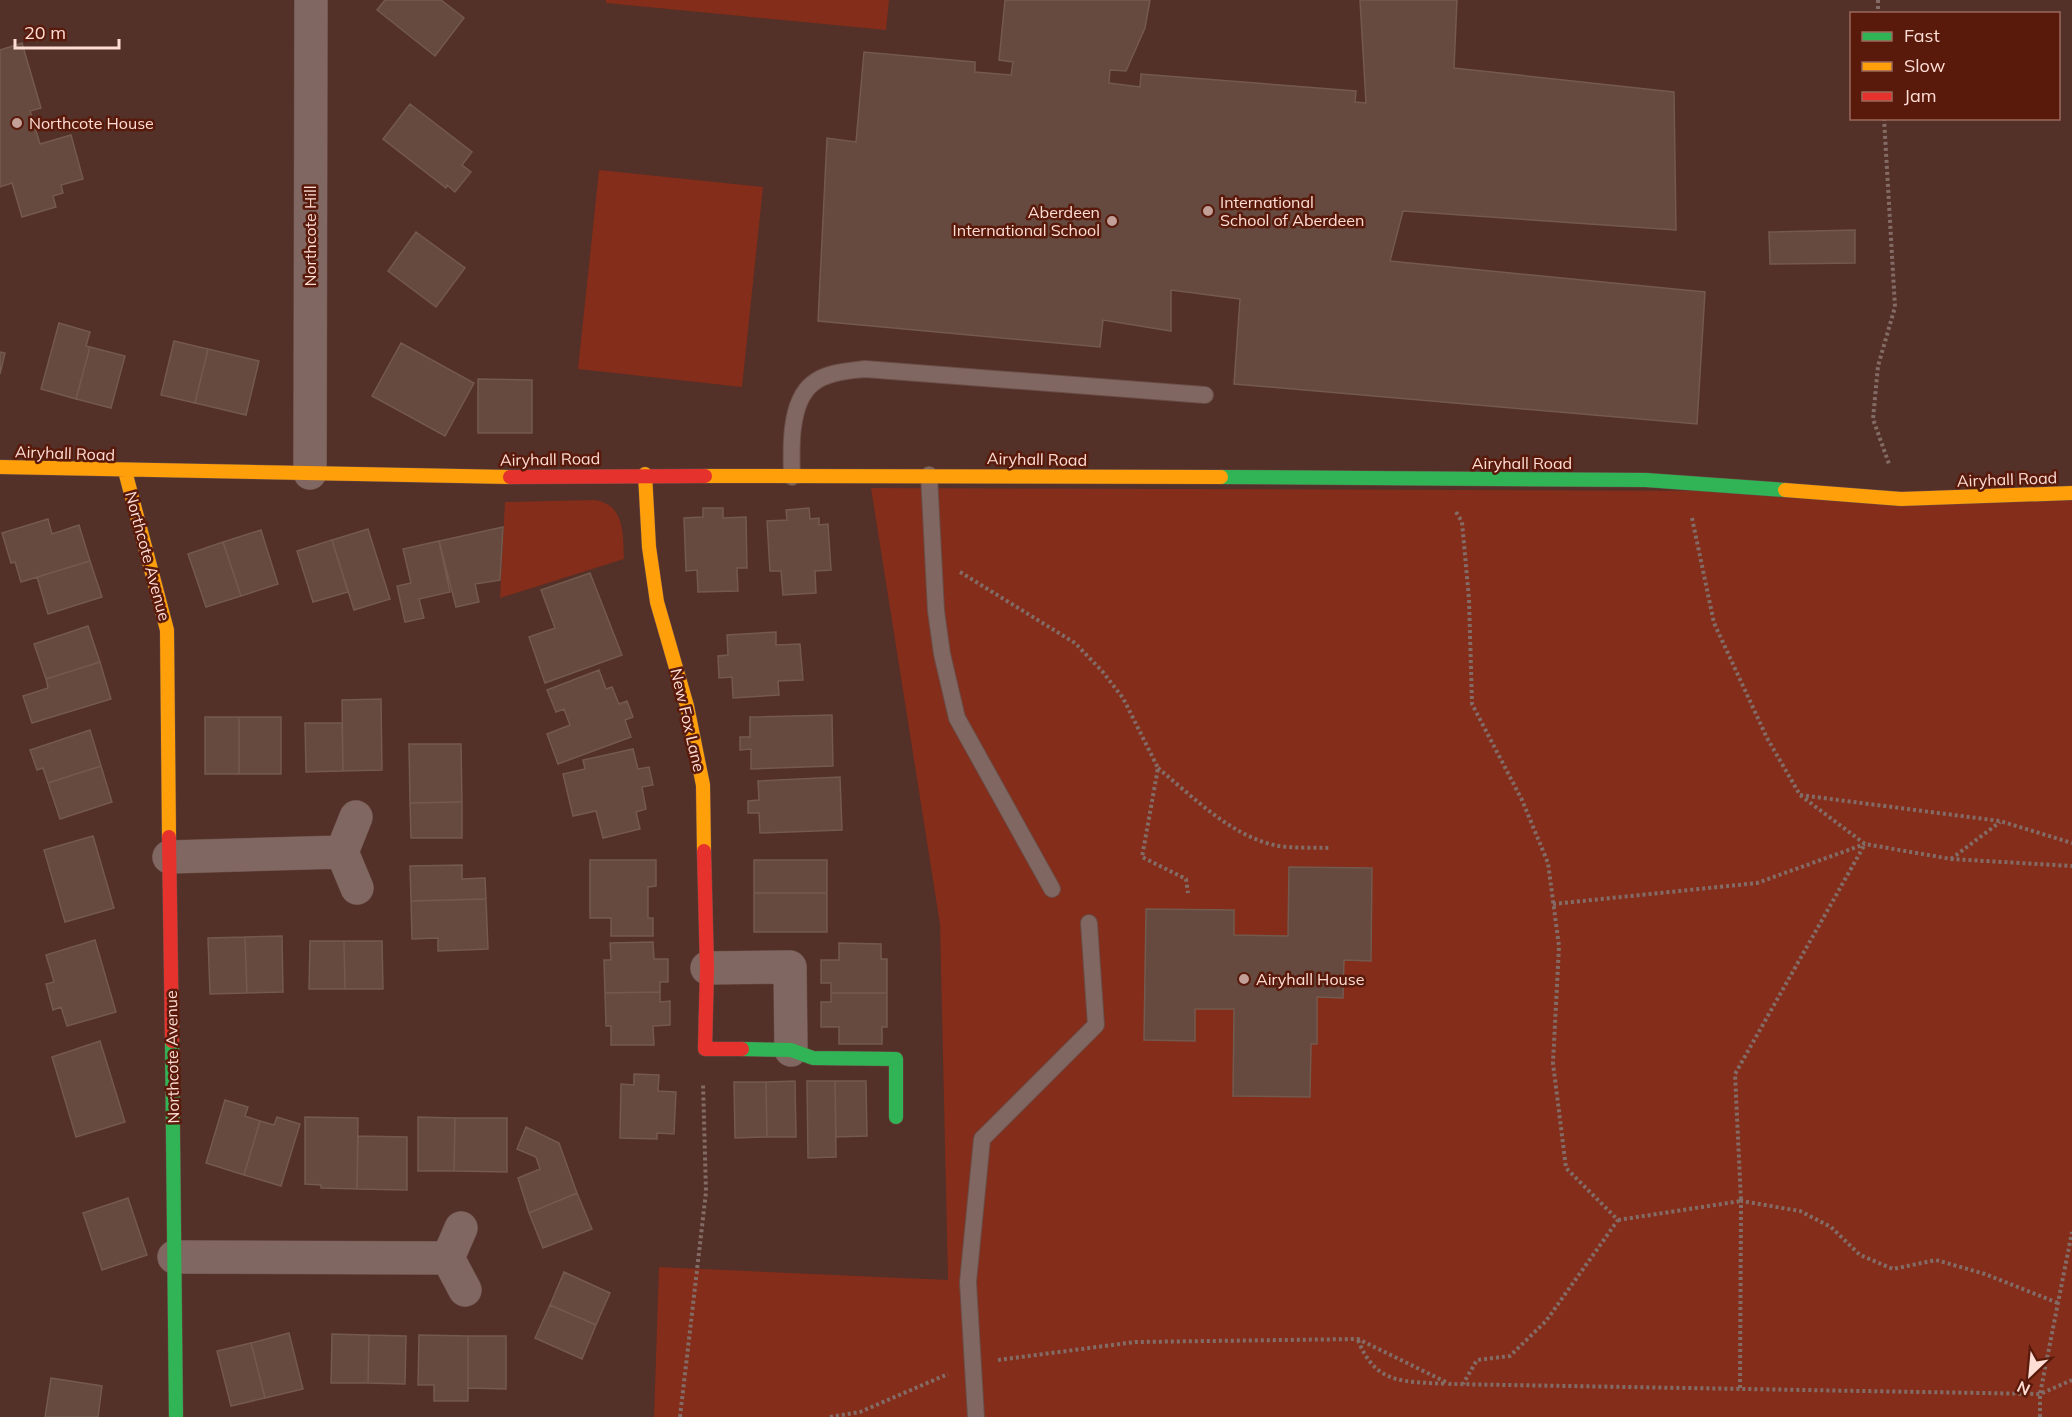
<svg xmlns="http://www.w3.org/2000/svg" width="2072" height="1417" font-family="Mulish,sans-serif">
<rect width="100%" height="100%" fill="#533028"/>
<path fill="#832d1a" d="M 606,0 L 889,0 L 886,30 L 606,3 Z
M 599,170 L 763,187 L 742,387 L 578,369 Z
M 871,488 L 2072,492 L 2072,1417 L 654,1417 L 659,1267 L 948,1280 L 940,924 Z
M 595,500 C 625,505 623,534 624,559 L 500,598 L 505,502 Z"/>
<path fill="#664a3f" stroke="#74594d" stroke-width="1.5" d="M 385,0 L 441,0 L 464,18 L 435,56 L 377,10 Z
M 1005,0 L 1150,0 L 1145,28 L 1126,71 L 1110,70 L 1109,83 L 1140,87 L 1141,74 L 1356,91 L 1355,102 L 1366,103 L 1360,0 L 1457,0 L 1454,68 L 1674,92 L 1676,230 L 1403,211 L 1390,261 L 1705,292 L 1697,424 L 1234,384 L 1240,299 L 1171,290 L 1171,331 L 1103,320 L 1100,347 L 818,321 L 827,138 L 856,142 L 864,52 L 975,62 L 975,72 L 1011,75 L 1013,62 L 999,60 Z
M 22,43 L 41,108 L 30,111 L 40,144 L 71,135 L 83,179 L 61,185 L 63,193 L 53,196 L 56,207 L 22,217 L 12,183 L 0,187 L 0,50 Z
M 410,104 L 472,152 L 462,165 L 471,172 L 455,192 L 447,185 L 446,188 L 383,139 Z
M 1855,230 L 1855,263 L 1770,264 L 1769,232 Z
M 416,232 L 465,268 L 436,307 L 388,271 Z
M 59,323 L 90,332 L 86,346 L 90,347 L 76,399 L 41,389 Z
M 174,341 L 208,349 L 195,403 L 161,395 Z
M 401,343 L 474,383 L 445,436 L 372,396 Z
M 90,347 L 125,356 L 111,408 L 76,399 Z
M 208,349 L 259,361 L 246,415 L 195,403 Z
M 0,352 L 5,353 L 0,374 Z
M 478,379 L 532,380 L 532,433 L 478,433 Z
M 703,508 L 723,508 L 723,518 L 746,517 L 747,568 L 737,568 L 738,591 L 698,592 L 697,570 L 686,571 L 684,518 L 703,517 Z
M 809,508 L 810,519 L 819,518 L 819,525 L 828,524 L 831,570 L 815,571 L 816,593 L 783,595 L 781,571 L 770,571 L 767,521 L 787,520 L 786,510 Z
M 48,519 L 52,534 L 79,525 L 90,561 L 21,582 L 15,562 L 11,563 L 2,533 Z
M 503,527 L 500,580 L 475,584 L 479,602 L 456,607 L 439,541 Z
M 368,529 L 390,599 L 354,610 L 332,540 Z
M 261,530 L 278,584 L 241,596 L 223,542 Z
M 332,540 L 348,592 L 313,602 L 297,551 Z
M 439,541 L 450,592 L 419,599 L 424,618 L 405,622 L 397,586 L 411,583 L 403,549 Z
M 223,542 L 241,596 L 206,607 L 188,554 Z
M 90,561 L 102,597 L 48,614 L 37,577 Z
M 590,573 L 622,655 L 545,683 L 529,637 L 555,628 L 541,590 Z
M 88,626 L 100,662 L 46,679 L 34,644 Z
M 776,632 L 776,645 L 800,644 L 803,680 L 778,681 L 779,695 L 733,698 L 732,677 L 719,678 L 718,656 L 728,655 L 727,635 Z
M 100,662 L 111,699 L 32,723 L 23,696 L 48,688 L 46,679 Z
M 599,670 L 606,689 L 612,687 L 619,704 L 627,701 L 633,717 L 625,720 L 631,737 L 558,764 L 547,734 L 570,725 L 564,709 L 556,712 L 547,690 Z
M 381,699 L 382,770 L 343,771 L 342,700 Z
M 832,715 L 833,766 L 751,769 L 751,749 L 740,750 L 740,737 L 750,737 L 750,717 Z
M 205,717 L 239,717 L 239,774 L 205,774 Z
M 239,717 L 281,717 L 281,774 L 239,774 Z
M 305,723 L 342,723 L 343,771 L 306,772 Z
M 90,730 L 101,766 L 48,783 L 43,768 L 37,770 L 30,750 Z
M 409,744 L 461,744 L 462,802 L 410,803 Z
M 633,749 L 638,769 L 649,767 L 653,785 L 642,787 L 646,809 L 636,812 L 640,829 L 603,838 L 596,811 L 573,816 L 563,774 L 585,769 L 583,760 Z
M 101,766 L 112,802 L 60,819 L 48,783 Z
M 840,777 L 842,830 L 760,833 L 759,813 L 748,813 L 748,801 L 759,800 L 758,781 Z
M 462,802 L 462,838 L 411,838 L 410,803 Z
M 93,836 L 114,908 L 65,922 L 44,850 Z
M 590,860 L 656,860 L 656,886 L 648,887 L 648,918 L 653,918 L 653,936 L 611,936 L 611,918 L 590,918 Z
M 754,860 L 827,860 L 827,893 L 754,893 Z
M 462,865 L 462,879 L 485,878 L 486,899 L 411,901 L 410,866 Z
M 1289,867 L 1372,868 L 1371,961 L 1344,960 L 1343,998 L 1317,997 L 1317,1044 L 1311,1044 L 1310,1097 L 1233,1096 L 1234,1009 L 1195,1009 L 1195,1041 L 1144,1040 L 1146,909 L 1234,910 L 1234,935 L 1288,936 Z
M 754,893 L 827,893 L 827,932 L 754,932 Z
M 486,899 L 488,949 L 438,951 L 438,938 L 412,939 L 411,901 Z
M 282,936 L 283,992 L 247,993 L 245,937 Z
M 245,937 L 247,993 L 210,994 L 208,938 Z
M 95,940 L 116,1012 L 67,1026 L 61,1007 L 53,1010 L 46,984 L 54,982 L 46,955 Z
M 310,941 L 344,941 L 345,989 L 309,989 Z
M 344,941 L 382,941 L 383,989 L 345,989 Z
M 653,942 L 654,959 L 668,959 L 668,982 L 660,982 L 660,992 L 605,993 L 604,960 L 611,960 L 610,943 Z
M 839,943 L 881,944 L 881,959 L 887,959 L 887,993 L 831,993 L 831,983 L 821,983 L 821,960 L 839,960 Z
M 660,992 L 660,1002 L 670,1001 L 670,1025 L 653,1026 L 654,1045 L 611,1045 L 611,1026 L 606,1026 L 605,993 Z
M 831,993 L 887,993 L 887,1027 L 882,1027 L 882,1044 L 839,1044 L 839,1027 L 821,1027 L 821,1002 L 831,1002 Z
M 100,1041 L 125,1122 L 76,1137 L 52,1057 Z
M 634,1074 L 659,1075 L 658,1091 L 676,1092 L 674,1134 L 657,1133 L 657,1139 L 620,1138 L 621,1084 L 634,1085 Z
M 795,1081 L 796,1137 L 767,1137 L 766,1082 Z
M 807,1081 L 835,1081 L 836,1157 L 808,1158 Z
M 835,1081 L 866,1081 L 867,1136 L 836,1137 Z
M 734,1082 L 766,1082 L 767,1137 L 735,1138 Z
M 225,1100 L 248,1107 L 245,1116 L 260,1121 L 244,1175 L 206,1163 Z
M 277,1117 L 300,1124 L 281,1186 L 244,1175 L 260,1121 L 274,1125 Z
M 305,1117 L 358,1118 L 357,1189 L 321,1188 L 321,1185 L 305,1184 Z
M 418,1117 L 455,1118 L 454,1171 L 418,1171 Z
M 455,1118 L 507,1118 L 507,1172 L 454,1171 Z
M 526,1127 L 559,1143 L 577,1193 L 529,1213 L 518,1178 L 540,1169 L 536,1157 L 517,1149 Z
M 358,1136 L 407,1137 L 407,1190 L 357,1189 Z
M 577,1193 L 592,1229 L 543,1248 L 529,1213 Z
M 128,1198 L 147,1255 L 102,1270 L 83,1213 Z
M 564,1272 L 610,1293 L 596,1325 L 550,1305 Z
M 550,1305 L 596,1325 L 582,1359 L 535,1338 Z
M 289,1333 L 303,1389 L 265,1398 L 251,1343 Z
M 332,1334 L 369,1335 L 368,1383 L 331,1383 Z
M 369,1335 L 406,1336 L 405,1384 L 368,1383 Z
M 419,1335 L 468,1336 L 468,1401 L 434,1401 L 434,1385 L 418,1385 Z
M 468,1336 L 506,1336 L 506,1389 L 468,1388 Z
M 251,1343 L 265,1398 L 231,1406 L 217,1351 Z
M 51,1378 L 102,1386 L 98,1417 L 45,1417 Z"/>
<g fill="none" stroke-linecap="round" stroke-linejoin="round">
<defs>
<path id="lane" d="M 929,475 L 936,611 L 942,654 L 957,718 L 1052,889
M 792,477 C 791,450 789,403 812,384 C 826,372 848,371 865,369 L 1205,395
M 976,1417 L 968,1282 L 982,1139 L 1096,1025 L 1089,923"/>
<path id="street" d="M 310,473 L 311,0
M 342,852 L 357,888
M 169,857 L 342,852 L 356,817
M 707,968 L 790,967 L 791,1050
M 174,1257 L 448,1258 L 465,1290
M 448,1258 L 461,1228"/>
<path id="fast" d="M 1221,477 L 1646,480 L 1785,490
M 172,1041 L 176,1417
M 742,1049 L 791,1050 L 813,1058 L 896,1059 L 896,1117"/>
<path id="slow" d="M 0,467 L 510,477
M 125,471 L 167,630 L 169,837
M 645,474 L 649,547 L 657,602 L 687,706 L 703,785 L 704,851
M 705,476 L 1221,477
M 1785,490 L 1901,499 L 2072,493"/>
<path id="jam" d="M 510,477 L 705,476
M 169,837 L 172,1041
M 704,851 L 707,968 L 705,1049 L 742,1049"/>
</defs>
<use href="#lane" stroke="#6a4d47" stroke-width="18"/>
<use href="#street" stroke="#6a4d47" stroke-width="34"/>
<use href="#fast" stroke="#6a4d47" stroke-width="15"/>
<use href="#slow" stroke="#6a4d47" stroke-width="15"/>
<use href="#jam" stroke="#6a4d47" stroke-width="15"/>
<path stroke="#846c66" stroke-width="4" stroke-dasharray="3 3" stroke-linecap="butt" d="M 1878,0 L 1878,14
M 1884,118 L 1895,307 L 1878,366 L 1873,419 L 1889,464
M 1456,512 L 1462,522 L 1469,599 L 1472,704 L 1522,800 L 1548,863 L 1559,946 L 1553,1063 L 1566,1168 L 1618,1220 L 1546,1321 L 1510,1356 L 1477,1360 L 1463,1384
M 1692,518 L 1714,623 L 1767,738 L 1800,795 L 1865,844 L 1951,859 L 2072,866
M 960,572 L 1075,643 L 1102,671 L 1123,698 L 1158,768 L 1142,857 L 1186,879 L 1188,893
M 1158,768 C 1192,796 1230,835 1274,845 C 1292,849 1312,847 1330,848
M 1800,795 L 2000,821 L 2072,843
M 1951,859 L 2000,822
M 1553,904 L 1757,883 L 1865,844
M 1618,1220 L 1741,1201 L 1735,1074 L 1865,844
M 1358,1340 C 1376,1386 1405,1381 1447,1384
M 998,1360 L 1135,1342 L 1358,1339 L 1450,1384 L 2040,1394 L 2072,1380
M 1740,1388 L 1741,1201 L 1800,1211 L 1831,1227 L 1860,1255 L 1893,1269 L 1936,1260 L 1985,1274 L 2058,1303
M 680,1417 L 706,1192 L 703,1083
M 830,1417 L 860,1412 L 948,1374
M 2040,1417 L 2040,1394 L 2072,1232"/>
<use href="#lane" stroke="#816761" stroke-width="16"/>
<use href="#street" stroke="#816761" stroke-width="33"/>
<use href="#fast" stroke="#30b455" stroke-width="14"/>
<use href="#slow" stroke="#ff9f0a" stroke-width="14"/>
<use href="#jam" stroke="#e5322d" stroke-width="14"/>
</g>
<g fill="#c2a098" stroke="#591a0b" stroke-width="2">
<circle cx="17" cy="123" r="6"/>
<circle cx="1208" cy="211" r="6"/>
<circle cx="1112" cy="221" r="6"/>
<circle cx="1244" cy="979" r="6"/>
</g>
<g text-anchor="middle" stroke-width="5" stroke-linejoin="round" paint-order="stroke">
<g font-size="16" fill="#feddd5" stroke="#591a0b" text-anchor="start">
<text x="29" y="129">Northcote House</text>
<text x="1220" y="208">International<tspan x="1220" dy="18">School of Aberdeen</tspan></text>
<text x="1100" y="218" text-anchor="end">Aberdeen<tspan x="1100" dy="18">International School</tspan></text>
<text x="1256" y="985">Airyhall House</text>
</g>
<g font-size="16" fill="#feddd5" stroke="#591a0b">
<text transform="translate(310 236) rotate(-90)" y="6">Northcote Hill</text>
<text transform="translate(65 453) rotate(2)" y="6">Airyhall Road</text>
<text transform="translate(550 459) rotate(-1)" y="6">Airyhall Road</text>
<text transform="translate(1037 459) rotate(1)" y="6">Airyhall Road</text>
<text x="1522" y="469">Airyhall Road</text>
<text transform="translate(2007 479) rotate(-2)" y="6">Airyhall Road</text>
<text transform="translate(148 556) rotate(75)" y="6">Northcote Avenue</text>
<text transform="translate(688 720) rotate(77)" y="6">New Fox Lane</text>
<text transform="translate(172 1057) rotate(-91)" y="6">Northcote Avenue</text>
</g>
</g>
<rect x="1850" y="12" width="210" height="108" fill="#591a0b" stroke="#9b685c" stroke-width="1.5"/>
<rect x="1862" y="32" width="30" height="9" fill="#30b455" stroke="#9b685c" stroke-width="1.5"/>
<text x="1904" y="42" font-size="18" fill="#feddd5">Fast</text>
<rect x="1862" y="62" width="30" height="9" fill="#ff9f0a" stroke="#9b685c" stroke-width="1.5"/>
<text x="1904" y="72" font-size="18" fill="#feddd5">Slow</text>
<rect x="1862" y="92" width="30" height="9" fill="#e5322d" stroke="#9b685c" stroke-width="1.5"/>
<text x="1904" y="102" font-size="18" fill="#feddd5">Jam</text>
<g transform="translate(2030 1375) rotate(206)" stroke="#591a0b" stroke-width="4.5" paint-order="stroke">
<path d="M0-4.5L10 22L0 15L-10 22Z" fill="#feddd5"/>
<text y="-9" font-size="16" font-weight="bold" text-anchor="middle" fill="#feddd5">N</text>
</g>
<path d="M15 39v9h104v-9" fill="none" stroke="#feddd5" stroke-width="3"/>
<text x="24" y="39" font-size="18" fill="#feddd5" stroke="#591a0b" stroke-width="4.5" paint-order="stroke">20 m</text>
</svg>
